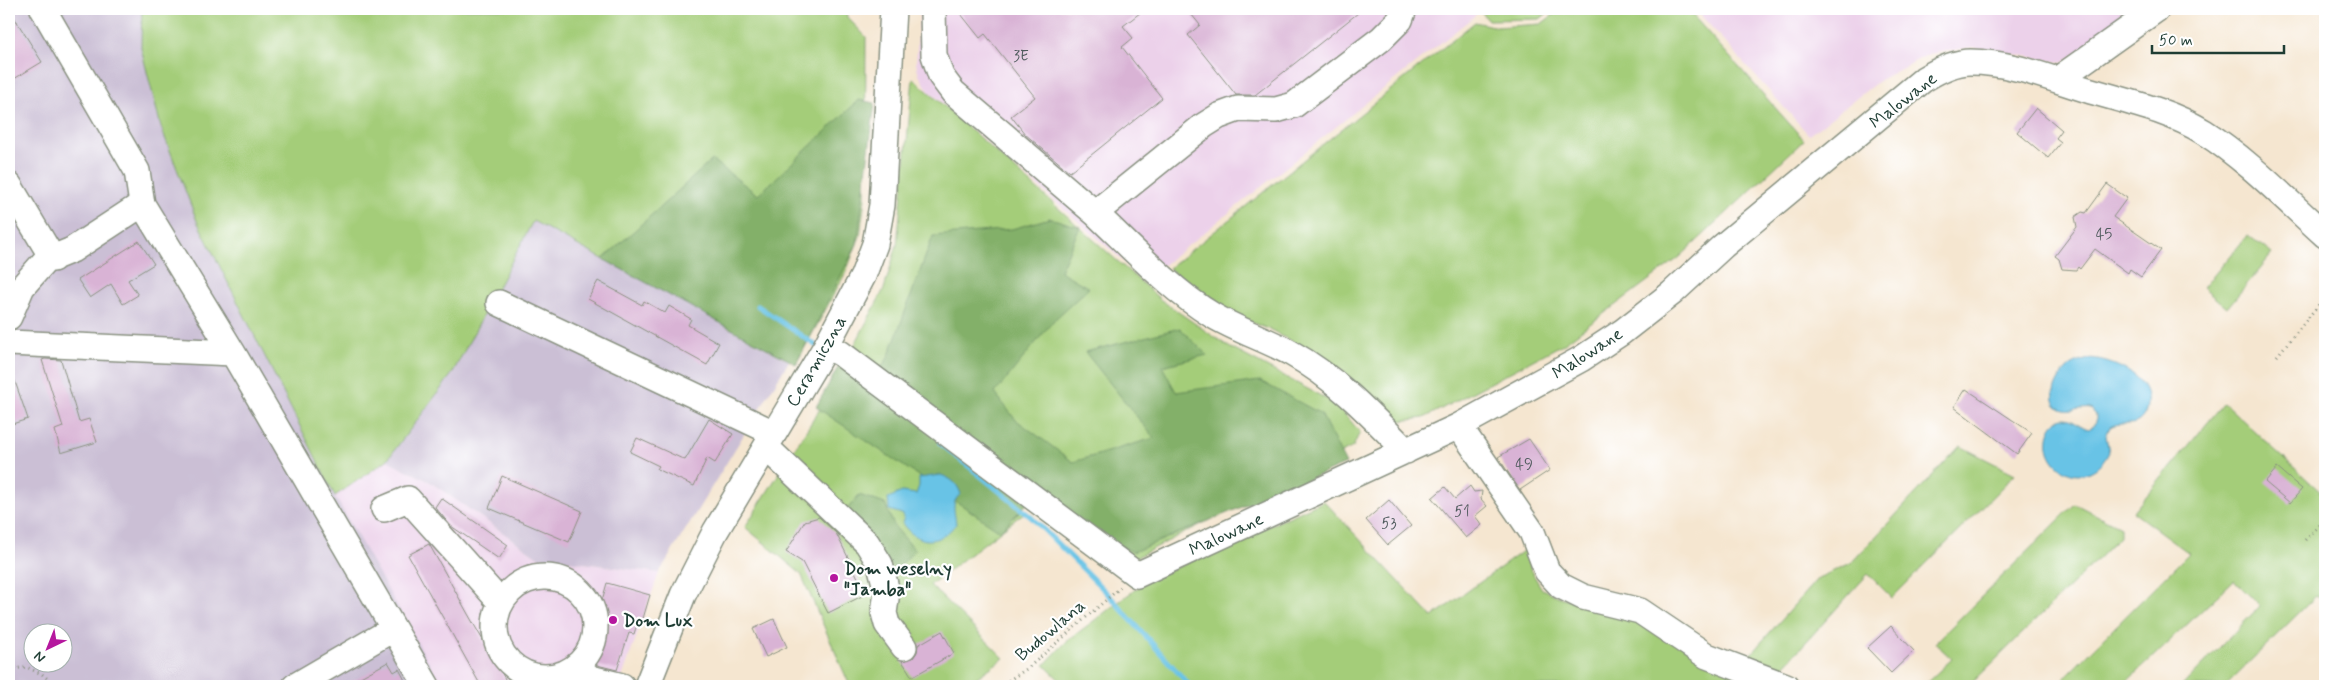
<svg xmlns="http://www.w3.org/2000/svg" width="2334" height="695" font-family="Mynerve,sans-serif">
<rect width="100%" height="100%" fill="#fff"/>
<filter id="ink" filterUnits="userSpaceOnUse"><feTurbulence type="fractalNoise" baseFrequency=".02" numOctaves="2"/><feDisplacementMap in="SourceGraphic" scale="10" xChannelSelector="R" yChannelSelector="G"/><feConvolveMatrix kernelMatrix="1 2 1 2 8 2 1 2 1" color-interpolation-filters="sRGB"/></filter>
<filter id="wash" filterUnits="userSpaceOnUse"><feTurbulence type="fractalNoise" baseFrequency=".0096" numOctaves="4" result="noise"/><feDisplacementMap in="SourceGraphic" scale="20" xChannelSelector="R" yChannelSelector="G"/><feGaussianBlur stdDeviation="1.12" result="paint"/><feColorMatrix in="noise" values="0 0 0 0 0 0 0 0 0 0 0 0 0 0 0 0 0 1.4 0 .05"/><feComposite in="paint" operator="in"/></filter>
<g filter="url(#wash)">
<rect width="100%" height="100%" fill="#f5e6d0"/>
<path fill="#ecd1ea" d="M 920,9 L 1483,9 L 1145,280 L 929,91 L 919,75 L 916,63 Z
M 1695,9 L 2139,9 L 2063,63 L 1973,47 L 1929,54 L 1880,80 L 1809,135 Z
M 387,460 L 430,482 L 538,557 L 659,573 L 619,686 L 440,686 L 335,496 Z"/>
<path fill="#cbbfd5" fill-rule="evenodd" d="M 9,9 L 142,9 L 141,48 L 161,127 L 197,221 L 335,496 L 442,686 L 9,686 ZM 32,632 L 62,632 L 62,662 L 32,662 Z
M 533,221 L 789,361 L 659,573 L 538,557 L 430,482 L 387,460 L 452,374 Z"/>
<path fill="#a4cd79" stroke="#628556" d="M 142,9 L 846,9 L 847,17 L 866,37 L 865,198 L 860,236 L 846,272 L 796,364 L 533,221 L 452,374 L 387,460 L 335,496 L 197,221 L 161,127 L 141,48 Z
M 1479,9 L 1553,9 L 1540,19 L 1488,20 Z
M 1561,9 L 1687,9 L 1804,140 L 1680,257 L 1563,344 L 1424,418 L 1400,421 L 1340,369 L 1273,331 L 1208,305 L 1169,268 L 1475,22 L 1497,27 L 1541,24 Z
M 913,78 L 1161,300 L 1229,347 L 1336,404 L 1360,432 L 1353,447 L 1135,558 L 853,348 L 884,289 L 897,245 Z
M 2248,235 L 2272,254 L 2227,308 L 2203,288 Z
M 842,374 L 1025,512 L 930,585 L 1004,658 L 965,686 L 850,686 L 801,574 L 745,527 Z
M 2224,403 L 2325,496 L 2325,602 L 2316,596 L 2225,686 L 2182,686 L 2260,606 L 2234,580 L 2122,686 L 2056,686 L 2189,553 L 2133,512 Z
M 1960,446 L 2015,474 L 1892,598 L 1868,574 L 1774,677 L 1742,664 L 1818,578 L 1851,563 Z
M 1324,501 L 1432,617 L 1526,549 L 1531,571 L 1542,589 L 1560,597 L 1634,619 L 1755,686 L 1066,686 L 1044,665 L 1067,641 L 1145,582 Z
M 2075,504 L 2120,527 L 2120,537 L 1969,686 L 1923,686 L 1952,659 L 1935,643 Z"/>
<path fill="#83b069" stroke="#51764e" d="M 859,100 L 875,103 L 857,244 L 796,364 L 603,259 L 712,160 L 758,195 Z
M 1050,218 L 1080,227 L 1060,271 L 1089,288 L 1054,320 L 995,393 L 1015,419 L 1073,462 L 1154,438 L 1085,352 L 1180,328 L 1207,355 L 1162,366 L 1176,392 L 1260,381 L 1321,414 L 1346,464 L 1133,552 L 1087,531 L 877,373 L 888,358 L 933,236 L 1012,229 Z
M 842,360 L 1030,501 L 1000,531 L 816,407 Z
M 859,495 L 885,504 L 894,526 L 915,550 L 896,570 L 844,513 Z"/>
<path fill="#68c3e6" stroke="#44808d" d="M 2089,359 C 2110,360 2151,375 2147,404 C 2147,410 2144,417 2139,421 C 2131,427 2120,421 2110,427 L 2106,436 L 2109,452 C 2089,495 2036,468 2050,430 C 2052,424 2057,419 2064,418 C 2074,418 2080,427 2089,429 L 2096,423 L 2096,415 L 2091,409 C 2081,407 2070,413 2061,409 C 2044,400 2060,373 2070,366 C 2076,362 2082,361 2089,359 Z
M 941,475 C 952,479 957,483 961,494 C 950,502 955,512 956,524 C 939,545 918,546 902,523 L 904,518 L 902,514 L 889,510 L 888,498 L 902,492 L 916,494 L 919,486 L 919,478 Z"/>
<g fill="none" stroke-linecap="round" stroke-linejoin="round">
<path stroke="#68c3e6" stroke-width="5" d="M 758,306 L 818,347
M 940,443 L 1031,517 L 1107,593 L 1190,686"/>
</g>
<g id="blocks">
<path fill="#d9b3d5" d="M 9,9 L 42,62 L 9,82 Z
M 957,9 L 1145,9 L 1123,26 L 1133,38 L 1122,47 L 1162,98 L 1070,172 L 1025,134 L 1011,116 L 1035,97 L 985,34 L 980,38 Z
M 1187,9 L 1363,9 L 1255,95 L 1236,95 L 1188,35 L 1200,25 Z
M 2036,108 L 2062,130 L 2056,138 L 2061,142 L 2048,158 L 2017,132 Z
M 2107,184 L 2127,198 L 2113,217 L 2161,250 L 2141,277 L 2130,269 L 2128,273 L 2095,249 L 2080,269 L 2078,267 L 2076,270 L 2062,269 L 2059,259 L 2055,256 L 2077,227 L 2075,217 L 2082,212 L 2086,213 Z
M 139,241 L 154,264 L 128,280 L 138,295 L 123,304 L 111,284 L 90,298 L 78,280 Z
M 598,281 L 642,305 L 644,301 L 665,313 L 669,306 L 691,319 L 688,325 L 719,343 L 707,365 L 588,299 Z
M 45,359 L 61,360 L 79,422 L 89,419 L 97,442 L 61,453 L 55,430 L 63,427 L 42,360 Z
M 9,370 L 11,370 L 28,419 L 9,425 Z
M 1966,389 L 2032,433 L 2017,454 L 1954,407 Z
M 709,419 L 733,434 L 715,463 L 707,458 L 694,486 L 657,469 L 659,466 L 630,452 L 637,438 L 685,460 Z
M 1529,439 L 1550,470 L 1520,490 L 1498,457 Z
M 2277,468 L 2302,489 L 2290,503 L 2265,482 Z
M 502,476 L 582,511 L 569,542 L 489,508 Z
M 1470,486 L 1474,492 L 1482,491 L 1481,499 L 1487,506 L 1475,516 L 1482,525 L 1466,538 L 1432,498 L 1445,487 L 1455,499 Z
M 441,498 L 508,545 L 499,559 L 451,526 L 435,507 Z
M 1389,500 L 1411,526 L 1388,545 L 1366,520 Z
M 819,517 L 836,533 L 866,594 L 828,613 L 802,562 L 786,552 L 805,521 Z
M 429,544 L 468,614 L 509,686 L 481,686 L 408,555 Z
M 607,583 L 650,595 L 642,622 L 638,621 L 634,634 L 629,633 L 617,670 L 597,665 L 590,659 L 606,606 L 601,604 Z
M 774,619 L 787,647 L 766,657 L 753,629 Z
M 1891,626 L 1914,651 L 1891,673 L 1867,648 Z
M 942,631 L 954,653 L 912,677 L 902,661 L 913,658 L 917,652 L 918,645 Z
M 388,662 L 394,672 L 399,669 L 408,686 L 344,686 Z"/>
</g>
</g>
<g filter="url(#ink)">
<use href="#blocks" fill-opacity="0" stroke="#8a9282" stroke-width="1"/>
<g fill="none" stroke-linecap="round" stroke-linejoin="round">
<defs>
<path id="minor" d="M 933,9 L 934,55 L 941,76 L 953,92 L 1095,213 L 1203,126 L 1219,116 L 1238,109 L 1276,110 L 1294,105 L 1381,39 L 1400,20 L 1404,9
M 2057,80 L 2157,9
M 9,185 L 53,259
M 142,204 L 233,353
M 1095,213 C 1130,246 1171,290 1212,315 C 1237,330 1265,339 1291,353 C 1336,378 1370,414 1406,451
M 499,303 L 774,433
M 9,317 L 22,287 L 45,261 L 72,250 L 142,204 L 137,171 L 43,9
M 9,343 L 233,353 L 427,686
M 826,347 L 840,353 L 1137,575 L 1459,426 L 1581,359 L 1622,332 L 1672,293 L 1723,246 L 1924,79 C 1937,71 1954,62 1970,62 C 2012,62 2051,79 2091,91 C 2129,102 2170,111 2204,132 C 2248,160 2286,200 2325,235
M 1459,426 L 1532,532 L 1547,571 L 1561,586 L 1583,597 L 1640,611 L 1707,656 L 1786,686
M 766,447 L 867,543 L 880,564 L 887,592 L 884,613 L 887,624 L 904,647
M 384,509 L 408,499 L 501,603
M495 627a50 50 0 1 1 100 0a50 50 0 1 1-100 0Z
M 577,666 L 590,678 L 622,686
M 295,686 L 393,629
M 647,686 L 683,595 L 715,532 L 825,348 L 863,276 L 875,244 L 882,205 L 893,9"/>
</defs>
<use href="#minor" stroke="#8a9282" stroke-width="28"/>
<path stroke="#8a9282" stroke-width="3" stroke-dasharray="1 4" stroke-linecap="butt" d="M 2277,356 L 2325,297
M 2305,540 L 2325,520
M 9,670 L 26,667 L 42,674 L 56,686
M 1000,686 L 1028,668 L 1121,587"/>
<use href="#minor" stroke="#fff" stroke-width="25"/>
</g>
</g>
<g fill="#b5179e" stroke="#fff" stroke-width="2">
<circle cx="834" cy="578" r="5"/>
<circle cx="613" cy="620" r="5"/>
</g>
<g text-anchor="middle" stroke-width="4.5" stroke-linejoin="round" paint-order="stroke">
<g font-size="15" fill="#4e5a5c">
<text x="1021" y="61">3E</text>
<text x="2104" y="239">45</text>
<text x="1524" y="469">49</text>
<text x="1462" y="516">51</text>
<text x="1389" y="528">53</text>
</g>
<g font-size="18" fill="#1f3d34" stroke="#fff">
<text transform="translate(1903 100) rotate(-38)" y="6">Malowane</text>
<text transform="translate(1587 353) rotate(-33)" y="6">Malowane</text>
<text transform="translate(816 361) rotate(-60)" y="6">Ceramiczna</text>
<text transform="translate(1226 534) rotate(-25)" y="6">Malowane</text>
<text transform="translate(1050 630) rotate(-40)" y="6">Budowlana</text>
</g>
<g font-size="18" font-weight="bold" fill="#1f3d34" stroke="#fff" text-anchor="start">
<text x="844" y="574">Dom weselny<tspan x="844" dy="21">"Jamba"</tspan></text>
<text x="623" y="626">Dom Lux</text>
</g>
</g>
<rect width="2334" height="695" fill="none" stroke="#fff" stroke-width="30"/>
<g transform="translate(48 648) rotate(223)"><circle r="24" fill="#ffffff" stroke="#a5b1ae"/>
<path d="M0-4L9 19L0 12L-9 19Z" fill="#b5179e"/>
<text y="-8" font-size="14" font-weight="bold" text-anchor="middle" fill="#1f3d34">N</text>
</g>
<path d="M2152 45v8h132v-8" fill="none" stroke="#1f3d34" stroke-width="2.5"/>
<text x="2159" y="45" font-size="15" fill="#1f3d34" stroke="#ffffff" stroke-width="4" paint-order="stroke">50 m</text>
</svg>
